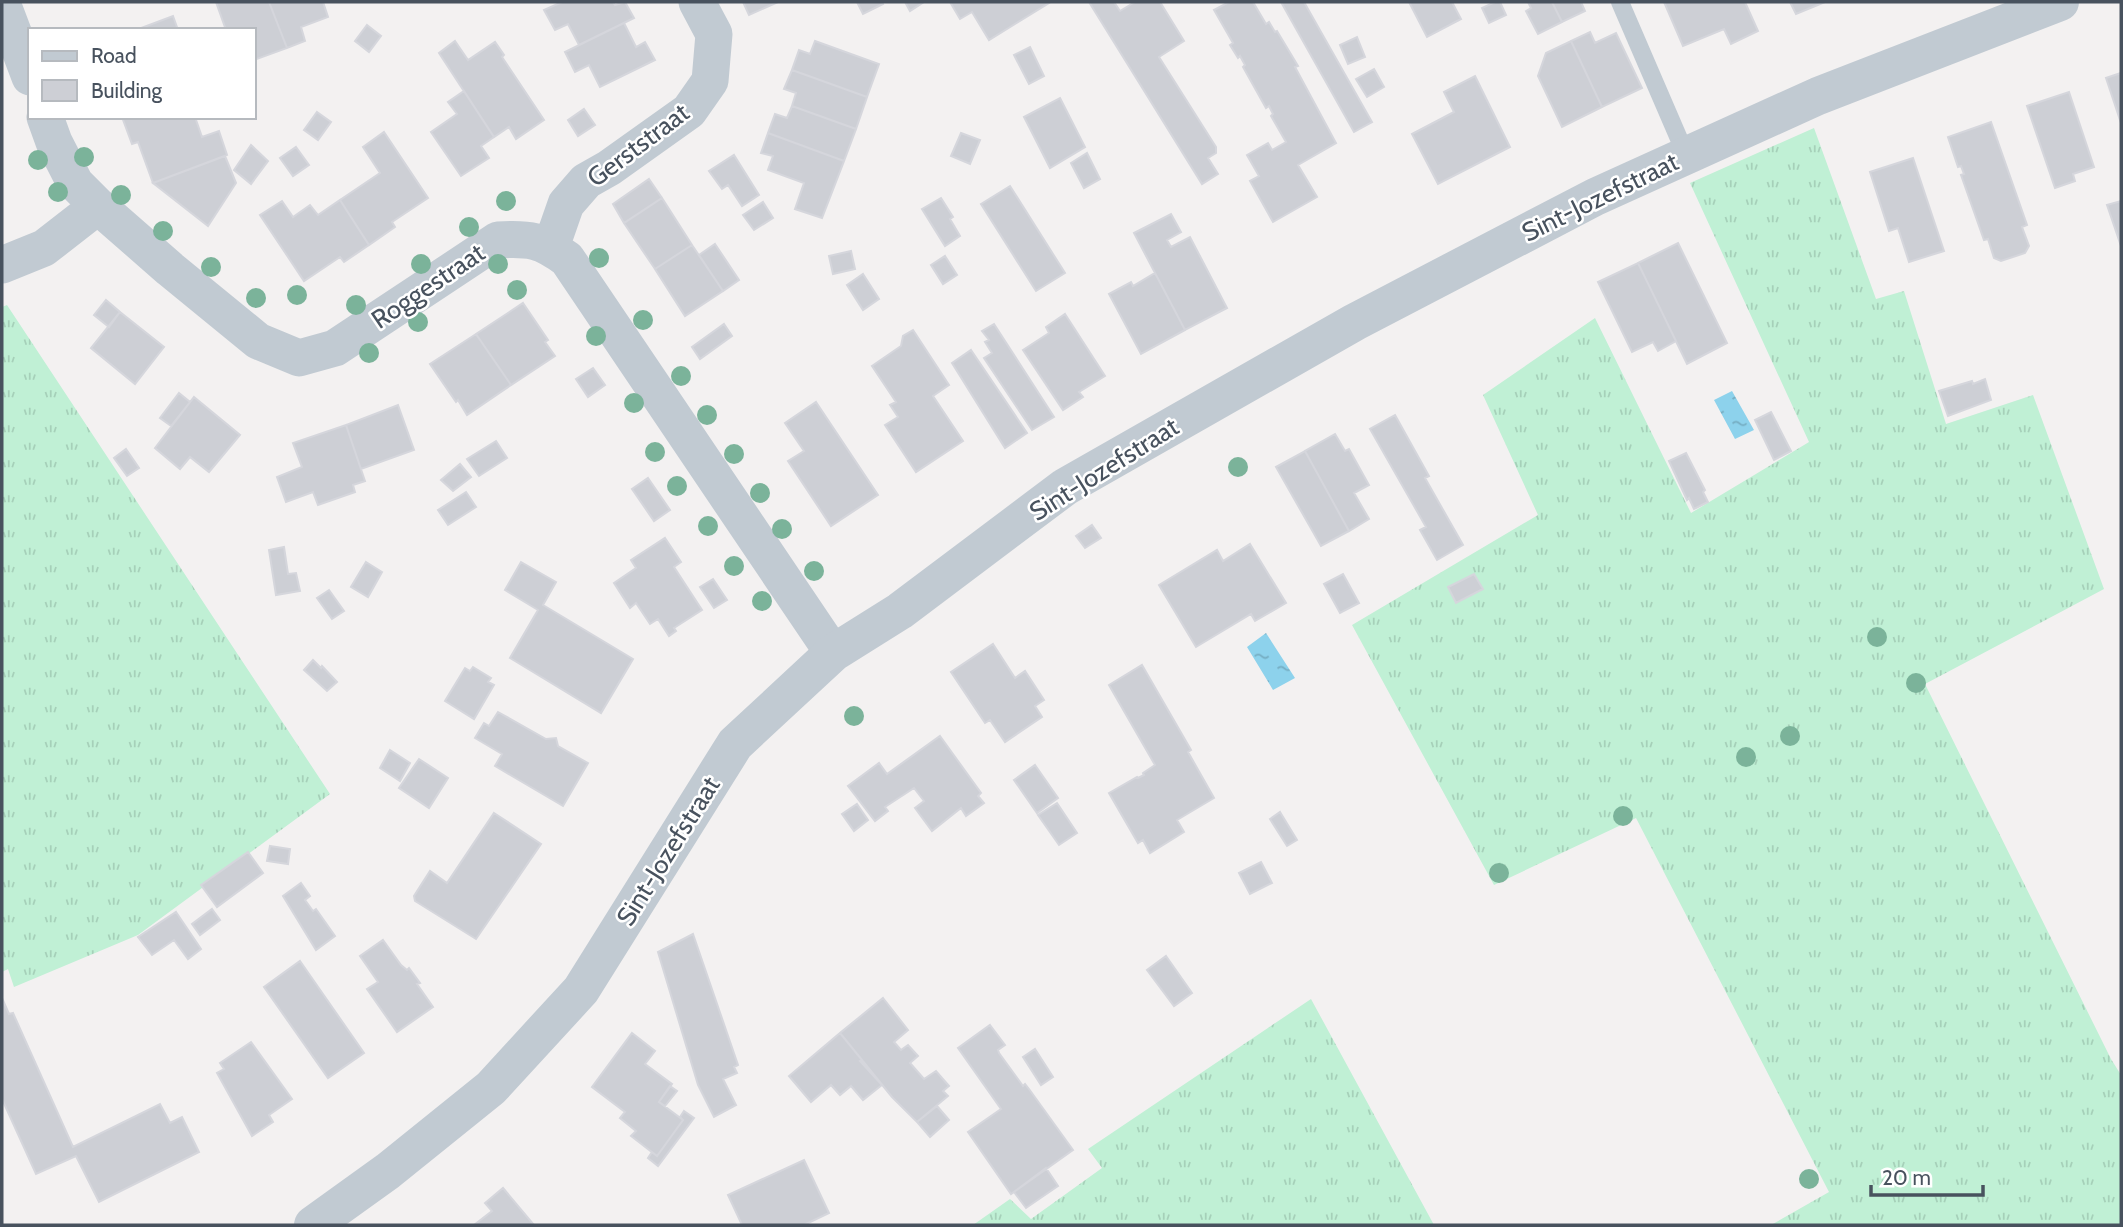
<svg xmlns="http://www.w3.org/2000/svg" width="2123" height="1227" font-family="Cabin,sans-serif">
<defs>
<pattern id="grass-tufts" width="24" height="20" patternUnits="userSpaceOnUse" patternTransform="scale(1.75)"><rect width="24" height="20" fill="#c0f0d5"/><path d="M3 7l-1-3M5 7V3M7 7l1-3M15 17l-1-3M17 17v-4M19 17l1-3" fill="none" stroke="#a6d0b9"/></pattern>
<pattern id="water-ripples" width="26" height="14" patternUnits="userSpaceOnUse" patternTransform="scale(1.75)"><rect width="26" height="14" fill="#8dd2ec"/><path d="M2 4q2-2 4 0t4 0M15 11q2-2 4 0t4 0" fill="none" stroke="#75adc2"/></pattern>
</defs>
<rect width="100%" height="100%" fill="#f3f1f1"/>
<path fill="url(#grass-tufts)" d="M 1814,128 L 1876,299 L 1904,291 L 1946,424 L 2033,395 L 2104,589 L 1925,684 L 2111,1059 L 2121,1075 L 2121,1225 L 1771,1225 L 1829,1192 L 1636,818 L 1494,885 L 1352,625 L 1538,515 L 1483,395 L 1595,318 L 1691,513 L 1809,442 L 1690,183 Z
M 7,305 L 330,794 L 138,935 L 14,987 L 8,969 L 2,972 L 2,307 Z
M 1311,999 L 1434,1225 L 973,1225 L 1010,1199 L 1031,1219 L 1102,1168 L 1088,1149 Z"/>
<path fill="url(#water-ripples)" d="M 1732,391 L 1754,430 L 1735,439 L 1714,400 Z
M 1266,633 L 1295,678 L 1273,690 L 1247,647 Z"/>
<path fill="#cdcfd5" stroke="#d5d6dc" stroke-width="2" d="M 216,2 L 269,2 L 287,48 L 254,60 L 254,30 L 226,30 Z
M 269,2 L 323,2 L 328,17 L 301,27 L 305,41 L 287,48 Z
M 562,2 L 613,2 L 615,5 L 625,2 L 634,18 L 579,45 L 568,24 L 555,30 L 544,10 Z
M 743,2 L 778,2 L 749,15 Z
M 857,2 L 882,2 L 883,4 L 863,14 Z
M 905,2 L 924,2 L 910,11 Z
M 950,2 L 1048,2 L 1049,3 L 989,40 L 972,12 L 960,19 Z
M 1089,2 L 1114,2 L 1120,11 L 1135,2 L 1160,2 L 1184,41 L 1159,57 L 1216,147 L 1216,153 L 1208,158 L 1218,174 L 1202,184 Z
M 1229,2 L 1253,2 L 1266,24 L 1269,22 L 1275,32 L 1277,31 L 1298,66 L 1295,67 L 1336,143 L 1298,165 L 1317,197 L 1273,222 L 1250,181 L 1259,176 L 1247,155 L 1268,143 L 1272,150 L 1286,142 L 1271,116 L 1273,114 L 1269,106 L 1266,108 L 1243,67 L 1245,65 L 1240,56 L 1238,58 L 1230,45 L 1233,43 L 1214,10 Z
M 1281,2 L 1304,2 L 1372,122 L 1354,132 Z
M 1409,2 L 1452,2 L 1461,19 L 1427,37 Z
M 1495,2 L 1500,2 L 1506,15 L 1489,23 L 1482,8 Z
M 1528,2 L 1552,2 L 1562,22 L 1538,34 L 1526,11 L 1531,8 Z
M 1552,2 L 1581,2 L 1585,11 L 1562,22 Z
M 1664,2 L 1745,2 L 1758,31 L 1731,44 L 1724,29 L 1683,46 Z
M 1790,2 L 1825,2 L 1796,14 Z
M 173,16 L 178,30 L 136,30 Z
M 624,23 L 636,47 L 645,42 L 655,60 L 600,87 L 589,65 L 575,72 L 565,52 Z
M 367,25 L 381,36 L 369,52 L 355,41 Z
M 1590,32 L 1595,43 L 1616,33 L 1642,88 L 1602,107 L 1571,41 Z
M 1357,37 L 1365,57 L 1348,64 L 1340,45 Z
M 455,41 L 468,60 L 495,42 L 504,55 L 502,57 L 544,120 L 516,139 L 509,127 L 494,137 L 439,53 Z
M 815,41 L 879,64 L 867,97 L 792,70 L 799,50 L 810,54 Z
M 1571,41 L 1602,107 L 1562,127 L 1538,76 L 1546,53 Z
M 1030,47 L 1044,76 L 1029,84 L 1014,55 Z
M 1374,69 L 1384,87 L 1367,97 L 1356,79 Z
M 792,70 L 867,97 L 856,129 L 792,106 L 796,93 L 784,89 Z
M 2121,73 L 2121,123 L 2106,78 Z
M 1475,76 L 1510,147 L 1438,184 L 1412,134 L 1454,112 L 1444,92 Z
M 464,91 L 494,137 L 481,146 L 489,158 L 461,176 L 431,132 L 457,114 L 448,102 Z
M 2069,92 L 2094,167 L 2073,174 L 2075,181 L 2055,188 L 2027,106 Z
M 1060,98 L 1085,147 L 1050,168 L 1024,117 Z
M 792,106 L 856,129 L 844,161 L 768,133 L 775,114 L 787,118 Z
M 584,109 L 595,125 L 578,136 L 568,120 Z
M 317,112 L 331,122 L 318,140 L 304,130 Z
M 122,117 L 195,117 L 202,137 L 219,131 L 227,155 L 153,183 L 138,142 L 132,144 Z
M 1991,122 L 2027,225 L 2022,227 L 2029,246 L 2025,253 L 2001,261 L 1994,258 L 1988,239 L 1984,240 L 1961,175 L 1964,174 L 1961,166 L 1958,167 L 1948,137 Z
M 384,132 L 428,198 L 392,222 L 395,227 L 369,245 L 340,200 L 380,173 L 363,147 Z
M 768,133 L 844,161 L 822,218 L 795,209 L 804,183 L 768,170 L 773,156 L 761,153 Z
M 961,133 L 980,140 L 970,164 L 951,156 Z
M 251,145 L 268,161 L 251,184 L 234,170 Z
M 296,147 L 309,165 L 293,176 L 280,158 Z
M 1087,153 L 1100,179 L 1084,188 L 1071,163 Z
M 734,155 L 759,195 L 742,206 L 728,185 L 722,189 L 709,171 Z
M 225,156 L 236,183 L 208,226 L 153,183 Z
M 1913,158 L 1944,251 L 1909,262 L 1898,228 L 1889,231 L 1870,172 Z
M 649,179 L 662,198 L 624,223 L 613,204 Z
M 1010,186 L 1065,273 L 1036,291 L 981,204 Z
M 662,198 L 692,245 L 655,269 L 624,223 Z
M 941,198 L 953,217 L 950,219 L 960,236 L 945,246 L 922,209 Z
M 340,200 L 369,245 L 344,262 L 340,257 L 304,281 L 260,215 L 282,201 L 293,217 L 310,205 L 318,215 Z
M 2121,201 L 2121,246 L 2107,205 Z
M 763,202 L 773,218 L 754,230 L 743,215 Z
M 1171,214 L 1181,232 L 1167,240 L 1171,247 L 1190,237 L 1227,308 L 1185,330 L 1134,233 Z
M 1678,243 L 1727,343 L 1687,364 L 1638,263 Z
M 715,244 L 739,280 L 723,291 L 699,255 Z
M 692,245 L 723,291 L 685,316 L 655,269 Z
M 851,251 L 855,269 L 833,274 L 829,256 Z
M 945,256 L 957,275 L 943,284 L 931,265 Z
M 1638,263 L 1676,341 L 1658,351 L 1653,342 L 1632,352 L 1598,282 Z
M 1155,273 L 1185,330 L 1141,354 L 1109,294 L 1131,282 L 1133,286 Z
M 863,274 L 879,299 L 863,310 L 847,285 Z
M 106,300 L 120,312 L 109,327 L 94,315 Z
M 523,303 L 548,340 L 545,342 L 555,356 L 511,385 L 476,334 Z
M 120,312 L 164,347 L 135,384 L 91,348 Z
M 1065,314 L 1105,376 L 1079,392 L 1083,397 L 1063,410 L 1023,350 L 1049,333 L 1046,327 Z
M 724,324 L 732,336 L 700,359 L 692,347 Z
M 994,324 L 1054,417 L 1032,430 L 984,358 L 992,353 L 985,342 L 989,340 L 982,331 Z
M 913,330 L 949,385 L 933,396 L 963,441 L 916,472 L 885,425 L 898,417 L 890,405 L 896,402 L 872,366 L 901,346 L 903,336 Z
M 476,334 L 511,385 L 467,415 L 458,400 L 456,402 L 430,364 Z
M 971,350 L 1027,433 L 1005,448 L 952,363 Z
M 593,368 L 605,385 L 588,397 L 576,379 Z
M 1985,379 L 1991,400 L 1948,416 L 1939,391 L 1972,381 L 1973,384 Z
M 179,393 L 190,402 L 171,426 L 160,418 Z
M 194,397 L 240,435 L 209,472 L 190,457 L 180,469 L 155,448 Z
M 816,402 L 878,495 L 831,526 L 788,461 L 804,451 L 785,423 Z
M 398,405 L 414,450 L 361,469 L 346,425 Z
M 1771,412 L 1791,451 L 1774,460 L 1755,420 Z
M 1395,415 L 1429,476 L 1425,478 L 1463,545 L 1437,560 L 1420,530 L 1426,527 L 1370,429 Z
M 346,425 L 365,481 L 353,485 L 355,492 L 318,505 L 313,492 L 286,502 L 277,477 L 302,467 L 293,443 Z
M 1335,434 L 1345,451 L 1349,449 L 1369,485 L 1354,493 L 1369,519 L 1349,531 L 1305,451 Z
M 496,441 L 507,458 L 479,476 L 467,459 Z
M 126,449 L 139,468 L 127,476 L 114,458 Z
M 1305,451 L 1349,531 L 1321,546 L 1276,467 Z
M 1686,453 L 1705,490 L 1703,492 L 1708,502 L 1694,509 L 1689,498 L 1687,500 L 1669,461 Z
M 460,464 L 471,477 L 453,491 L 441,480 Z
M 648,478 L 670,510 L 654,521 L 632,489 Z
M 466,492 L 476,507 L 448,525 L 438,510 Z
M 1092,525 L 1101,538 L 1085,548 L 1076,536 Z
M 665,538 L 681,562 L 674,567 L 702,610 L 674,628 L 676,631 L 669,636 L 658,619 L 650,624 L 636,603 L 630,608 L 614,583 L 636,568 L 631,560 Z
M 1250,544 L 1286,603 L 1255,621 L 1251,614 L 1196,647 L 1159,585 L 1217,550 L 1223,561 Z
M 284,547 L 288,574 L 296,573 L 300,591 L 276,595 L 269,550 Z
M 366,562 L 382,572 L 368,597 L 351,587 Z
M 521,562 L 556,582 L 543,605 L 633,659 L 601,713 L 510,658 L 538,610 L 505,590 Z
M 1343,574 L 1359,603 L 1340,613 L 1324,584 Z
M 1474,574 L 1483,589 L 1456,603 L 1448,587 Z
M 713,579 L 727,600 L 714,608 L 700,587 Z
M 329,590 L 344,611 L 332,619 L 317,598 Z
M 993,644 L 1015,678 L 1025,671 L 1044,700 L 1035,706 L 1042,717 L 1005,742 L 990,720 L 985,723 L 951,672 Z
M 313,660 L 321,668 L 322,666 L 337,682 L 327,691 L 304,670 Z
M 1142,665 L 1191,750 L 1188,752 L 1214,798 L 1177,820 L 1184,832 L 1150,853 L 1143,840 L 1138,843 L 1109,793 L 1137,777 L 1138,778 L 1144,775 L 1143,773 L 1155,765 L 1109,685 Z
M 473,667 L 491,678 L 488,682 L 494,685 L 474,719 L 445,701 L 465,668 L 470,671 Z
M 498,712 L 546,739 L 556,738 L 558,746 L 588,763 L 563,806 L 495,766 L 502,754 L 475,738 L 484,723 L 489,726 Z
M 940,736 L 981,793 L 978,796 L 984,803 L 966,816 L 961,808 L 932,831 L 915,808 L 924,801 L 914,788 L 885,807 L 888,811 L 875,821 L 848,786 L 879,763 L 887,774 Z
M 390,750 L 410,763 L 400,781 L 380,768 Z
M 419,759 L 448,778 L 429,808 L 399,788 Z
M 1035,765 L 1058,798 L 1037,813 L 1014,780 Z
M 1057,803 L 1077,833 L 1059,845 L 1038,815 Z
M 857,804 L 868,820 L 854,831 L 842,814 Z
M 1280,812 L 1297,840 L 1287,846 L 1270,819 Z
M 494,813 L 541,844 L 476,939 L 415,901 L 414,896 L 430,871 L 447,883 Z
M 270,846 L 290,849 L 288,864 L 267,861 Z
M 248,852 L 263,873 L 217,907 L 201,885 Z
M 1261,862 L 1272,883 L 1250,894 L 1239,873 Z
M 301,883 L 310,896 L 305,900 L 313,911 L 316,909 L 335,936 L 316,950 L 283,896 Z
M 212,909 L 220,920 L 200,935 L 192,924 Z
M 176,912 L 201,949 L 188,959 L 174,940 L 152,955 L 138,937 Z
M 693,934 L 738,1065 L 734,1067 L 737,1073 L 723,1079 L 736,1105 L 714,1117 L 698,1085 L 658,952 Z
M 383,940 L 401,965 L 407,970 L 409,968 L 420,983 L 417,984 L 433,1007 L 397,1032 L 367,989 L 378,982 L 360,956 Z
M 1166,956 L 1192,993 L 1174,1006 L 1147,970 Z
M 300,961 L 364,1053 L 328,1078 L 264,987 Z
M 2,998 L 9,1014 L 13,1013 L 73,1147 L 160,1104 L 170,1123 L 182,1117 L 199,1152 L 99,1202 L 76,1156 L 36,1174 L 2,1099 Z
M 883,998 L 908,1030 L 894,1042 L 901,1050 L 908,1045 L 918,1056 L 910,1063 L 924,1079 L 936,1071 L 949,1086 L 943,1091 L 948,1096 L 917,1122 L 892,1097 L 840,1033 Z
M 990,1025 L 1005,1045 L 998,1050 L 999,1053 L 1023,1086 L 1025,1084 L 1029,1089 L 1073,1150 L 1011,1194 L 968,1132 L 1001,1109 L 958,1048 Z
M 632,1033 L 655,1051 L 645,1064 L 672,1084 L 659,1102 L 683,1120 L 657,1156 L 631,1136 L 636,1131 L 620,1118 L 625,1112 L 592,1087 Z
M 840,1033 L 862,1060 L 860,1061 L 882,1085 L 863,1100 L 851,1086 L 840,1095 L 831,1085 L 811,1102 L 789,1076 Z
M 251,1042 L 292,1099 L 269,1115 L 273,1122 L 252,1136 L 217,1073 L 224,1069 L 220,1063 Z
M 1035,1049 L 1053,1077 L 1041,1085 L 1023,1057 Z
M 670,1086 L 677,1091 L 665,1106 L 659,1102 Z
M 937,1106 L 949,1120 L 930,1137 L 917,1122 Z
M 684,1111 L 694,1118 L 658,1166 L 648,1158 L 652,1152 L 657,1156 L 683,1120 L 680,1117 Z
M 804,1160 L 829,1213 L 804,1225 L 742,1225 L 728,1195 Z
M 1046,1168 L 1058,1186 L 1026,1208 L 1014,1192 Z
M 503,1188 L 534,1225 L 474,1225 L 492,1211 L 485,1203 Z"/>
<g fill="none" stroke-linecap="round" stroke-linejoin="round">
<path stroke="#c1cad2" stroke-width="18" d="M 1620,2 L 1686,155"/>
<path stroke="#c1cad2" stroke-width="37" d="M 2,3 L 30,77
M 45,117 L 54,142 L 75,183 L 98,206 L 170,269 L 258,341 L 299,358 L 335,348 L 498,240 C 530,238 541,240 567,259 L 833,653
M 551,247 L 566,204 L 586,181 L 609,168 L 689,111 L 710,81 L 714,34 L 697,2
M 2,265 L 44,248 L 98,206"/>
<path stroke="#c1cad2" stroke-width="38" d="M 313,1225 L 388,1171 L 491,1088 L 581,990 L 735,744 L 833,653 L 900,611 L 1065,487 L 1355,322 L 1595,197 L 1818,96 L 2060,2"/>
</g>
<g fill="#7bb39a">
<circle cx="84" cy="157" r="10"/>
<circle cx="38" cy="160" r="10"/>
<circle cx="58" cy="192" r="10"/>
<circle cx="121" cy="195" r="10"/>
<circle cx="506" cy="201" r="10"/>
<circle cx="469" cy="227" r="10"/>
<circle cx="163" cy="231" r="10"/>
<circle cx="599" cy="258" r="10"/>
<circle cx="421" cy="264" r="10"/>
<circle cx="498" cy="264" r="10"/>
<circle cx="211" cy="267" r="10"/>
<circle cx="517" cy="290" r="10"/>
<circle cx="297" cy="295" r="10"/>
<circle cx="256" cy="298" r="10"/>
<circle cx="356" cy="305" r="10"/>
<circle cx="643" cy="320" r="10"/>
<circle cx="418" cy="322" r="10"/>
<circle cx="596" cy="336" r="10"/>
<circle cx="369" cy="353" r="10"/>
<circle cx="681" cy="376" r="10"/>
<circle cx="634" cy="403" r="10"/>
<circle cx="707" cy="415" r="10"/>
<circle cx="655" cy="452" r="10"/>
<circle cx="734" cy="454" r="10"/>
<circle cx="1238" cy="467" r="10"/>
<circle cx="677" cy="486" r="10"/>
<circle cx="760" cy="493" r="10"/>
<circle cx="708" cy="526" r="10"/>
<circle cx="782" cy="529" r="10"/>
<circle cx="734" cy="566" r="10"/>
<circle cx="814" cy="571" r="10"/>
<circle cx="762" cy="601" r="10"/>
<circle cx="1877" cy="637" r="10"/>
<circle cx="1916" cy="683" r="10"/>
<circle cx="854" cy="716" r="10"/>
<circle cx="1790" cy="736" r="10"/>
<circle cx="1746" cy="757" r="10"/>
<circle cx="1623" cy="816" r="10"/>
<circle cx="1499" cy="873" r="10"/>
<circle cx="1809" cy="1179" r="10"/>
</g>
<g text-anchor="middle" stroke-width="5" stroke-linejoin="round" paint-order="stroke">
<g font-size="26" fill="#48525e" stroke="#fff">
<text transform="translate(638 145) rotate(-37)" y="9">Gerststraat</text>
<text transform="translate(1600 197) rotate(-26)" y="9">Sint-Jozefstraat</text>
<text transform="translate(428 286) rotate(-34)" y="9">Roggestraat</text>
<text transform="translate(1104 469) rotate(-32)" y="9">Sint-Jozefstraat</text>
<text transform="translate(668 851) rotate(-58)" y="9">Sint-Jozefstraat</text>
</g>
</g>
<rect width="2123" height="1227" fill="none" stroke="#48525e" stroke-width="7"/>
<rect x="28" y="28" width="228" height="91" fill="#ffffff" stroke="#b6babf" stroke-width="2"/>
<rect x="42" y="51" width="35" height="10" fill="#c1cad2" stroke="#b6babf" stroke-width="2"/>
<text x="91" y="63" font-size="21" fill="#48525e">Road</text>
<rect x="42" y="80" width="35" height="21" fill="#cdcfd5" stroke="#b6babf" stroke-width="2"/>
<text x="91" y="98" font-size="21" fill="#48525e">Building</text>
<path d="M1871 1185v10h112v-10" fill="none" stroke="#48525e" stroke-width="3.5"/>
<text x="1882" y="1185" font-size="21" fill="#48525e" stroke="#ffffff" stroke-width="5" paint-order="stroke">20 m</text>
</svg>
